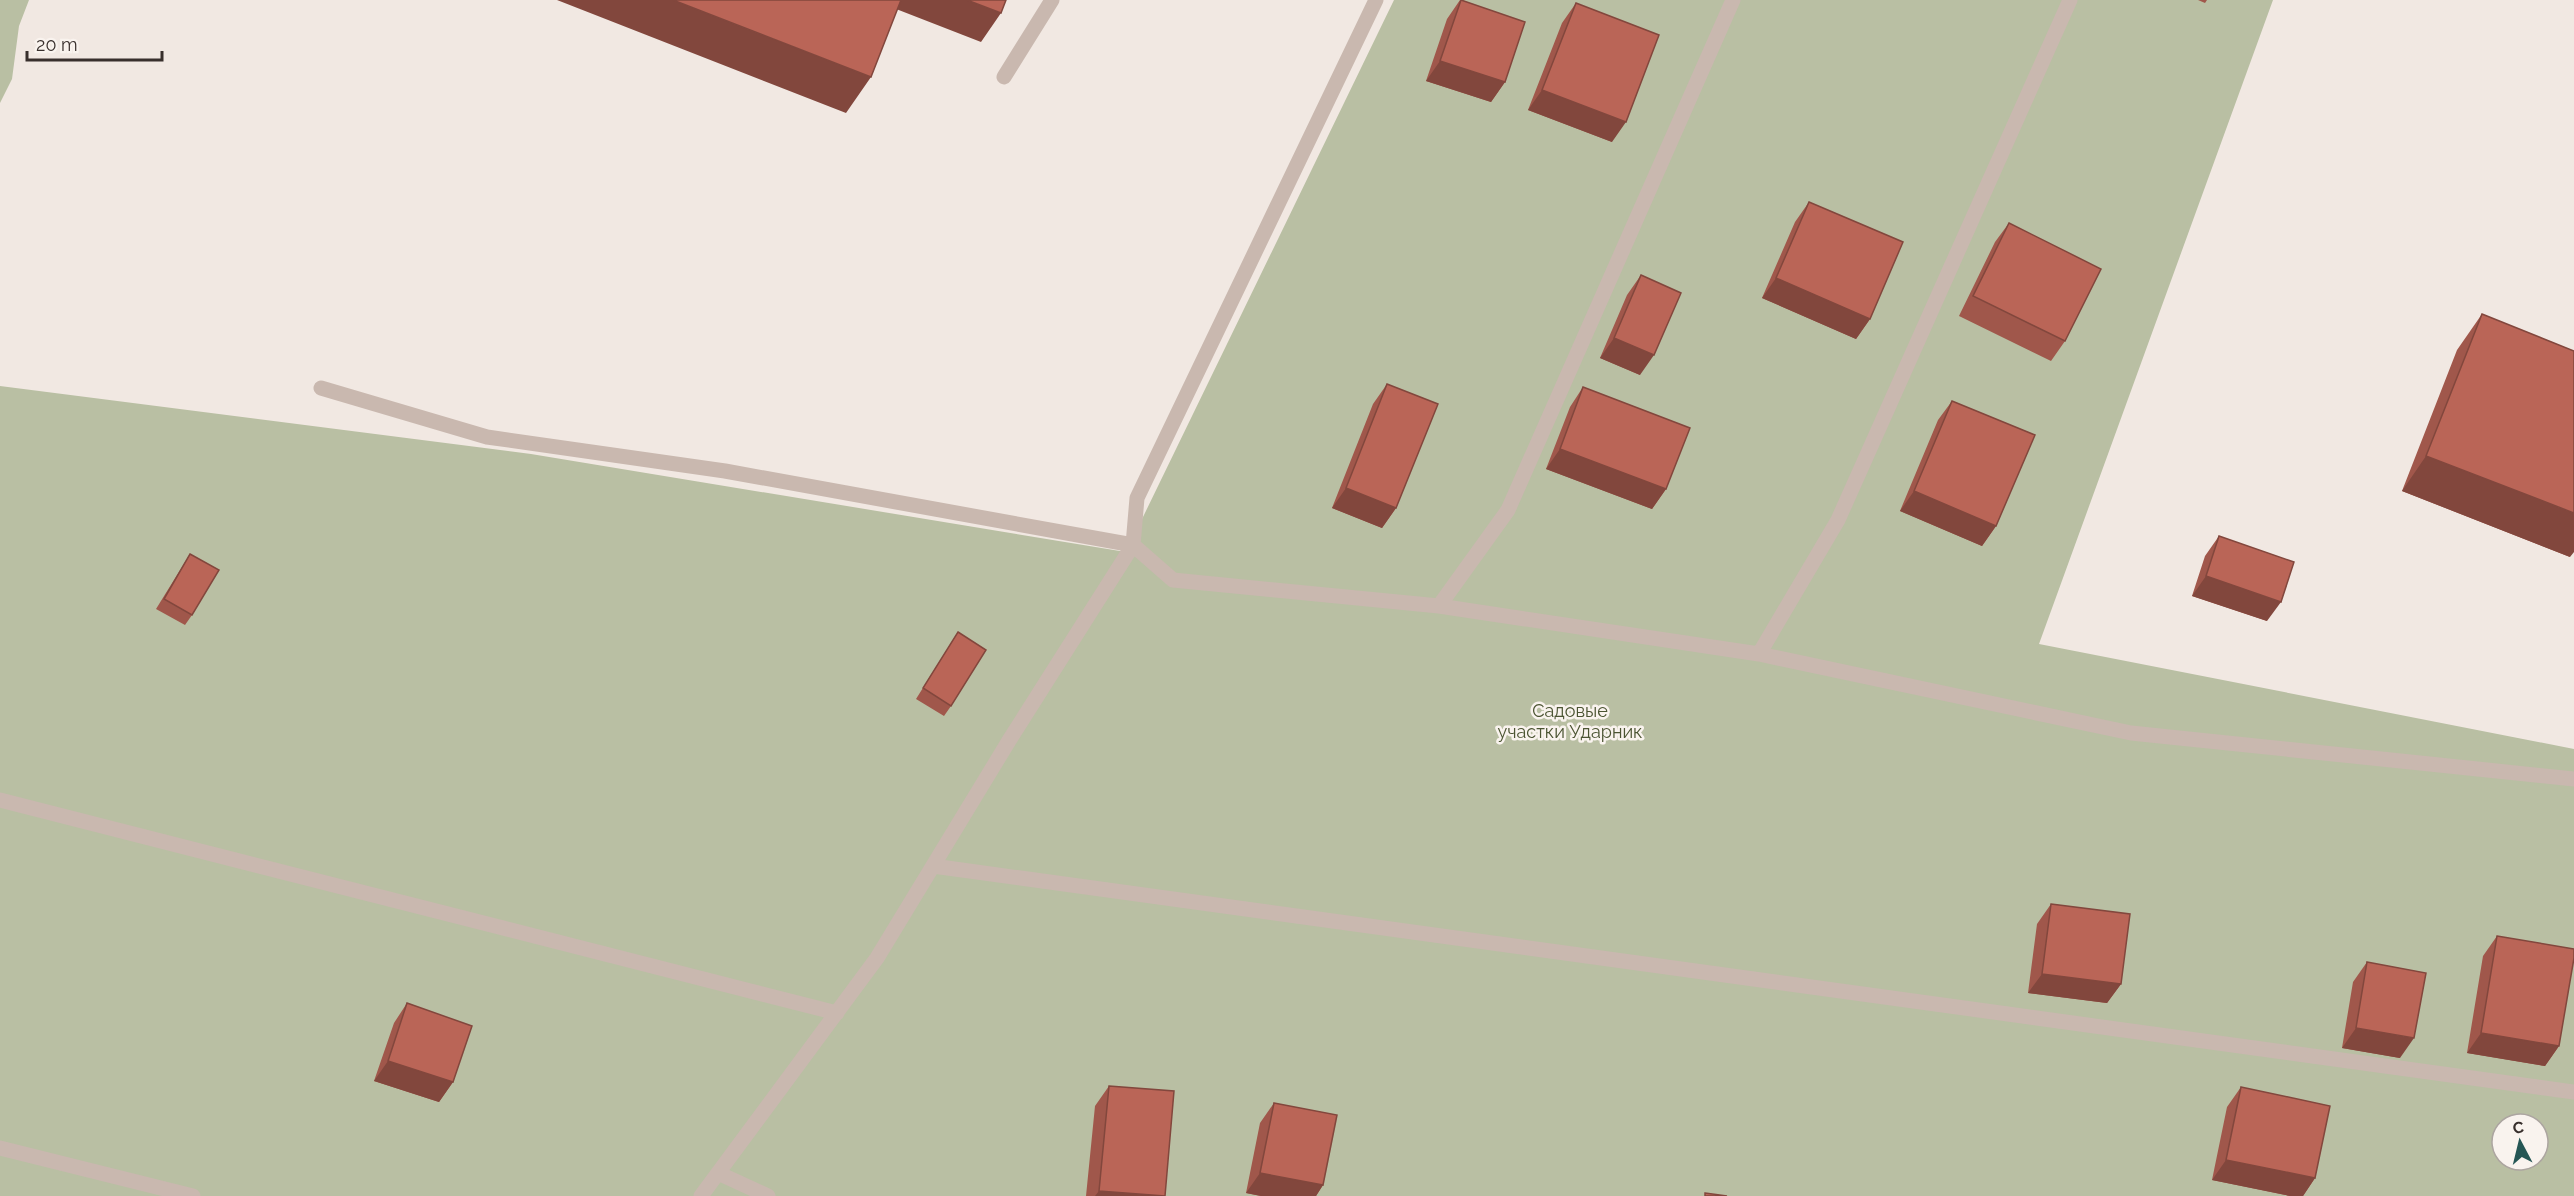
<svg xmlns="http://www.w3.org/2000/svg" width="2574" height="1196" font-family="Raleway,sans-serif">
<rect width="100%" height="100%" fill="#f1e8e2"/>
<path fill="#b9bfa3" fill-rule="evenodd" d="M 0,0 L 29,0 L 19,26 L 12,79 L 0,103 Z
M 1394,0 L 2273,0 L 2039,644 L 2574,749 L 2574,1196 L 0,1196 L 0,386 L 531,454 L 1126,552 ZM 2502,1124 L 2538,1124 L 2538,1160 L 2502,1160 Z"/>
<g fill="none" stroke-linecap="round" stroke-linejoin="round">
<path stroke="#c9b8af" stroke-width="15" d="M 1004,77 L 1052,0
M 321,388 L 487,437 L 725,471 L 1133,545 L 1137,498 L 1376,0
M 1439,606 L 1508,510 L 1733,0
M 1759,654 L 1838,520 L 2070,0
M 0,800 L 837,1013
M 933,866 L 2574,1092
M 0,1148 L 193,1196
M 718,1173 L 768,1196
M 701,1196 L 877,958 L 1010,739 L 1133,545 L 1173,580 L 1439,606 L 1759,654 L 2131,733 L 2574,779"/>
</g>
<path fill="#a0574b" d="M 1460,0 L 1505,82 L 1491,102 L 1426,81 L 1447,19 Z
M 2198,0 L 2207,0 L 2205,3 Z
M 1576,3 L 1612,142 L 1528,110 L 1562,23 Z
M 1809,202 L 1870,319 L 1856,339 L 1762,298 L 1795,222 Z
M 2009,223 L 2065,341 L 2051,361 L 1959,316 L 1995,242 Z
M 1641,275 L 1640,375 L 1600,358 L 1627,295 Z
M 2482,314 L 2570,557 L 2402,491 L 2457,350 Z
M 1387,384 L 1396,508 L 1382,528 L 1332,508 L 1373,404 Z
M 1583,387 L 1666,489 L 1652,509 L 1546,469 L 1570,407 Z
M 1952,401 L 1996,526 L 1982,546 L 1900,511 L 1938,420 Z
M 2219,536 L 2267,621 L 2192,596 L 2205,556 Z
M 190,554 L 192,615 L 185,625 L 156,609 Z
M 958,632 L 951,706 L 944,716 L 916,699 Z
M 2051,904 L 2121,984 L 2107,1003 L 2028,993 L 2037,924 Z
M 2497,936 L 2559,1046 L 2545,1066 L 2467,1053 L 2483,956 Z
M 2367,962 L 2400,1058 L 2342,1048 L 2353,982 Z
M 407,1003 L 453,1082 L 439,1102 L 374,1081 L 394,1023 Z
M 1109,1086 L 1165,1196 L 1086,1196 L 1095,1106 Z
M 2241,1087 L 2315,1178 L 2303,1196 L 2290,1196 L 2212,1180 L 2227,1107 Z
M 1274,1103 L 1323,1185 L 1316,1196 L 1261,1196 L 1246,1193 L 1260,1123 Z"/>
<path fill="#82473d" d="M 557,0 L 673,0 L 871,77 L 846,113 Z
M 873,0 L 967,0 L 1001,13 L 981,42 Z
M 1440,61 L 1505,82 L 1491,102 L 1426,81 Z
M 1542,90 L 1626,122 L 1612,142 L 1528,110 Z
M 1776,278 L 1870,319 L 1856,339 L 1762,298 Z
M 1614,338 L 1654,355 L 1640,375 L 1600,358 Z
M 1560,449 L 1666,489 L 1652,509 L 1546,469 Z
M 2426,456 L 2574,513 L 2574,552 L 2570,557 L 2402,491 Z
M 1346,488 L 1396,508 L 1382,528 L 1332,508 Z
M 1914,491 L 1996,526 L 1982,546 L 1900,511 Z
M 2206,576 L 2281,602 L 2267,621 L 2192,596 Z
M 2042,974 L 2121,984 L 2107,1003 L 2028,993 Z
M 2356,1028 L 2414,1038 L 2400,1058 L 2342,1048 Z
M 2481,1033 L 2559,1046 L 2545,1066 L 2467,1053 Z
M 388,1061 L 453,1082 L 439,1102 L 374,1081 Z
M 2226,1160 L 2315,1178 L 2303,1196 L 2290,1196 L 2212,1180 Z
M 1260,1173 L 1323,1185 L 1316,1196 L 1261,1196 L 1246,1193 Z
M 1099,1191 L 1161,1196 L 1095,1196 Z"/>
<path fill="#ba6557" stroke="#82473d" stroke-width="1.5" d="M 673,0 L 901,0 L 871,77 Z
M 967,0 L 1006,0 L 1001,13 Z
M 1461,0 L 1525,22 L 1505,82 L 1440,61 Z
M 1576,3 L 1659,35 L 1626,122 L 1542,90 Z
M 1809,202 L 1903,242 L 1870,319 L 1776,278 Z
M 2009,223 L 2101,269 L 2065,341 L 1973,296 Z
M 1641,275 L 1681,293 L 1654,355 L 1614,338 Z
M 2482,314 L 2574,351 L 2574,513 L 2426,456 Z
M 1387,384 L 1438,404 L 1396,508 L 1346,488 Z
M 1583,387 L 1690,428 L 1666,489 L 1560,449 Z
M 1952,401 L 2035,435 L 1996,526 L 1914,491 Z
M 2219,536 L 2294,562 L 2281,602 L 2206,576 Z
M 190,554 L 219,570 L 192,615 L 164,599 Z
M 958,632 L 986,650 L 951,706 L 923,688 Z
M 2051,904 L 2130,914 L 2121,984 L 2042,974 Z
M 2497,936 L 2574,949 L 2574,958 L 2559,1046 L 2481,1033 Z
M 2367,962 L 2426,973 L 2414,1038 L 2356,1028 Z
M 407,1003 L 472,1026 L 453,1082 L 388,1061 Z
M 1109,1086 L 1174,1091 L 1165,1196 L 1099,1191 Z
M 2241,1087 L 2330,1106 L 2315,1178 L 2226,1160 Z
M 1274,1103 L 1337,1115 L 1323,1185 L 1260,1173 Z
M 1705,1193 L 1727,1196 L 1705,1196 Z"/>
<g text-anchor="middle" stroke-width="5" stroke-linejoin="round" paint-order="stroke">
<g font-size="18" fill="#4b5432" stroke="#f9f3ee">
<text x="1570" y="717">Садовые<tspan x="1570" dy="21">участки Ударник</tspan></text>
</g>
</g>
<g transform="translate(2520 1142) rotate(353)"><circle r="28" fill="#f9f3ee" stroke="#aca5a0" stroke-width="1.5"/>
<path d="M0-4.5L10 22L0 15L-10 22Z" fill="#255654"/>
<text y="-9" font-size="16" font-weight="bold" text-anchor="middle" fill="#382f2c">С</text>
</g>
<path d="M27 51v9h135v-9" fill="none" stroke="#382f2c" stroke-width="3"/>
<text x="36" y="51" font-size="18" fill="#382f2c" stroke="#f9f3ee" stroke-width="4.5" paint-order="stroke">20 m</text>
</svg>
